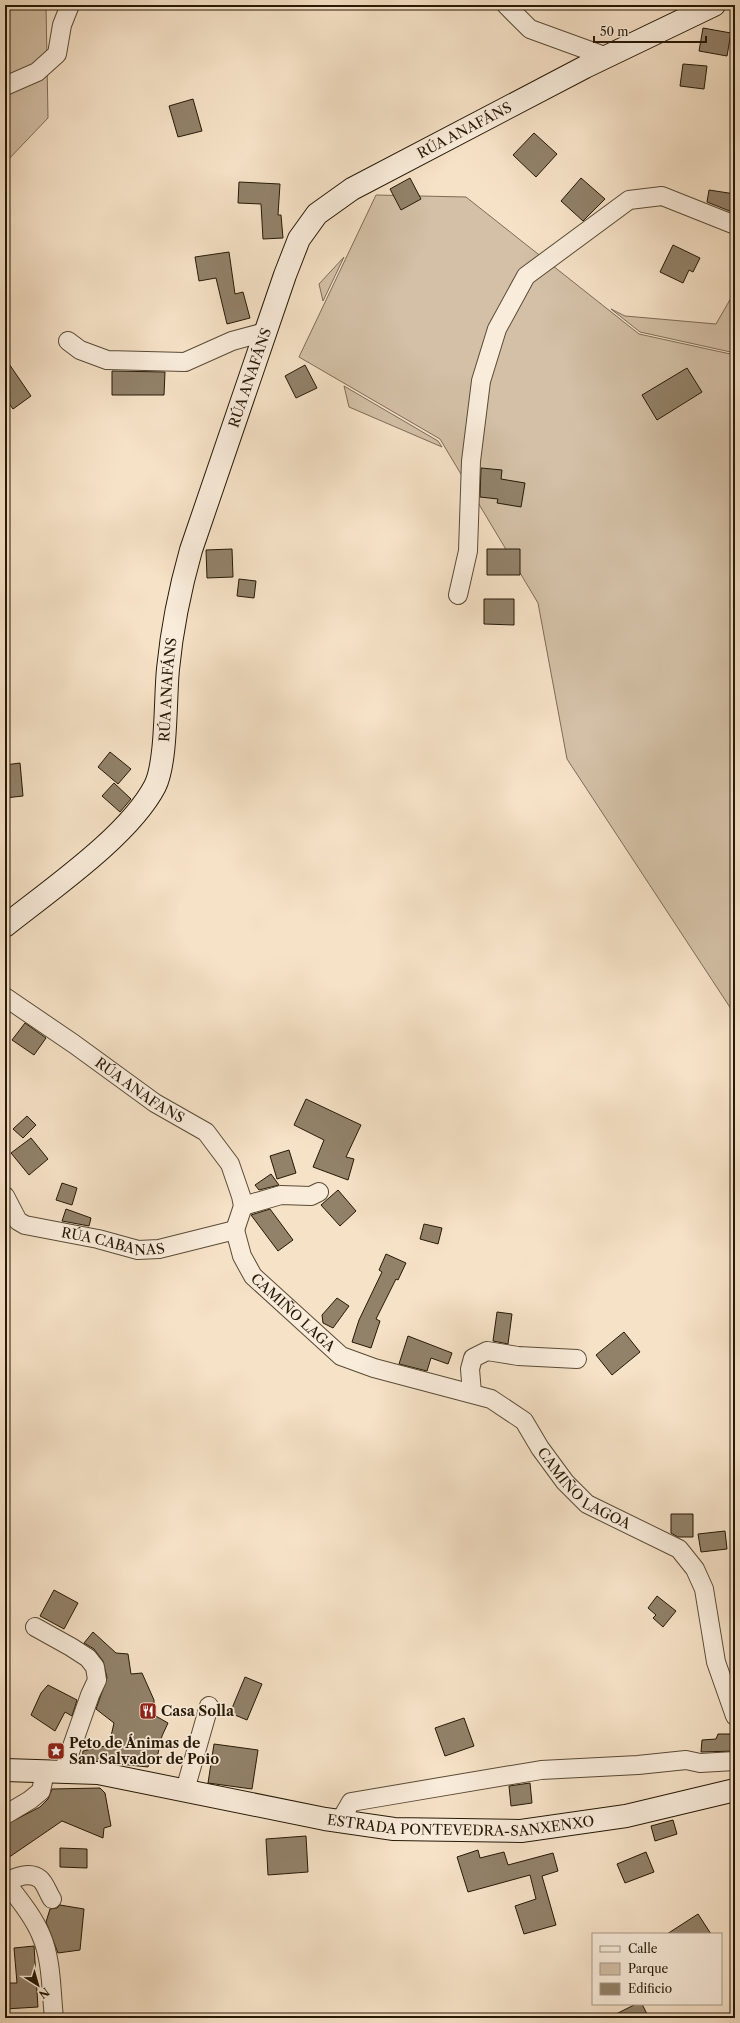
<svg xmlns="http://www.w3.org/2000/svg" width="740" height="2023" font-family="'Libre Caslon Text',serif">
<rect width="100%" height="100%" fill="#f6e2c7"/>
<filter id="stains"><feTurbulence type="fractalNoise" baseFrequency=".005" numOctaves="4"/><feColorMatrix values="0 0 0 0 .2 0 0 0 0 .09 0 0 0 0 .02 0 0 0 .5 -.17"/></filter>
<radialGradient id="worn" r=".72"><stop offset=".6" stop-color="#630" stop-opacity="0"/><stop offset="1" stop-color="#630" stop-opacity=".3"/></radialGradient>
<path fill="#d3c0a6" stroke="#7c6c56" d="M 5,5 L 46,5 L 48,118 L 5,163 Z
M 376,195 L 466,197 L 639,334 L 735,355 L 735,1015 L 567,759 L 538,603 L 440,439 L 299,357 Z
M 344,257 L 323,301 L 319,284 Z
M 735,291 L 735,353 L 640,332 L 611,309 L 625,316 L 716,324 Z
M 344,386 L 438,441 L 442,447 L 349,407 Z"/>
<path fill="#92826a" stroke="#261906" d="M 703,28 L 731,33 L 727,56 L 699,51 Z
M 683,64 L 707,66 L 704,89 L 680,86 Z
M 193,99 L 202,131 L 178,137 L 169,106 Z
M 534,133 L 557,154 L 536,177 L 513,155 Z
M 410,178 L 421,199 L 401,210 L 390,189 Z
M 581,178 L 605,199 L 583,221 L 561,201 Z
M 239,182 L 280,184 L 278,215 L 281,215 L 283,238 L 263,239 L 261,204 L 238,203 Z
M 709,190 L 735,194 L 732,212 L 707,202 Z
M 673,245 L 700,258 L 693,272 L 689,270 L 683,283 L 660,272 Z
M 229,252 L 235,294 L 243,292 L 250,318 L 227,324 L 216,278 L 199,281 L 195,257 Z
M 5,358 L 31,396 L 13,409 L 5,398 Z
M 305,365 L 317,388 L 296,398 L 285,376 Z
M 687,368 L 702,392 L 657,420 L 642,395 Z
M 112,371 L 165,372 L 164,395 L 112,395 Z
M 481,468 L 502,470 L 501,479 L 525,483 L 521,507 L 497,503 L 498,499 L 480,497 Z
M 232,549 L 233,577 L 207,578 L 206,550 Z
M 487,549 L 520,549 L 520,575 L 487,575 Z
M 239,579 L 256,581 L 254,598 L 237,596 Z
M 484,599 L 514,599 L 514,625 L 484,624 Z
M 110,752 L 131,769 L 118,784 L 98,767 Z
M 20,763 L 23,796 L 5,798 L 5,765 Z
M 114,783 L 131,799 L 120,812 L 102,796 Z
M 25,1023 L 46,1038 L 34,1055 L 12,1040 Z
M 306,1099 L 361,1125 L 346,1157 L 354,1159 L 348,1180 L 313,1167 L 324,1140 L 294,1125 Z
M 27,1116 L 36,1125 L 23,1138 L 13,1129 Z
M 31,1138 L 48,1159 L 29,1175 L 11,1153 Z
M 289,1150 L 296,1173 L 277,1179 L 270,1156 Z
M 271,1174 L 279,1185 L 259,1190 L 255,1185 Z
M 62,1183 L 77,1188 L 72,1205 L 56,1200 Z
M 338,1190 L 356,1211 L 340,1226 L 321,1205 Z
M 66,1209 L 91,1218 L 89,1226 L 62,1221 Z
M 270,1209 L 293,1240 L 278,1251 L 251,1215 Z
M 424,1224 L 442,1228 L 438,1244 L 420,1239 Z
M 386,1254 L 406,1263 L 398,1280 L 396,1279 L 376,1319 L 380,1321 L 371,1348 L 352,1342 L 359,1320 L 382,1272 L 379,1270 Z
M 337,1298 L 349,1306 L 333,1328 L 323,1323 L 322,1315 Z
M 497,1312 L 512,1314 L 508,1344 L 493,1341 Z
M 624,1332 L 640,1352 L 612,1375 L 596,1355 Z
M 408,1336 L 452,1353 L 448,1364 L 431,1358 L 427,1371 L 399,1364 Z
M 671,1514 L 693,1514 L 693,1537 L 678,1537 L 671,1533 Z
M 725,1531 L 727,1549 L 701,1552 L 698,1534 Z
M 54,1590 L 78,1603 L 64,1629 L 40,1616 Z
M 657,1596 L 676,1611 L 663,1627 L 653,1618 L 656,1615 L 648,1608 Z
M 93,1632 L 116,1653 L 128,1654 L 131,1674 L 142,1673 L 154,1700 L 154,1715 L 168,1723 L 162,1736 L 156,1762 L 151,1760 L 148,1767 L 82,1760 L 83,1751 L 109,1745 L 114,1723 L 96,1709 L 107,1678 L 103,1661 L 94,1649 L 84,1643 Z
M 245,1677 L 262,1684 L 247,1720 L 230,1713 Z
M 48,1685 L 77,1700 L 72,1716 L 65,1712 L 55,1731 L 31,1715 L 41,1693 Z
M 464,1718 L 474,1746 L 445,1756 L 435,1728 Z
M 718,1734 L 732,1734 L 735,1742 L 735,1751 L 701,1752 L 702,1740 L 716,1739 Z
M 214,1744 L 258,1750 L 252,1789 L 208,1783 Z
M 530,1783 L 532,1803 L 511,1806 L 509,1786 Z
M 100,1788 L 105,1793 L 111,1826 L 104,1828 L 103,1838 L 62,1821 L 5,1860 L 5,1825 L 40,1807 L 48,1799 L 52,1789 Z
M 673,1820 L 677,1834 L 655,1841 L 651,1826 Z
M 306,1836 L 308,1872 L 268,1875 L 266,1839 Z
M 60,1848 L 87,1849 L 87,1868 L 60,1867 Z
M 478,1850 L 480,1858 L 504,1852 L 508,1865 L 553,1853 L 558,1871 L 542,1876 L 556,1925 L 524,1934 L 515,1906 L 536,1899 L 530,1875 L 468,1892 L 457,1857 Z
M 646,1852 L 654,1872 L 625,1883 L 617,1864 Z
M 60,1905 L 84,1909 L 80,1950 L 58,1953 L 46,1922 L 50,1909 L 57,1908 Z
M 698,1914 L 711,1934 L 667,1934 Z
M 34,1946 L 38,2007 L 5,2009 L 5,1983 L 17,1983 L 14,1948 Z
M 636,2004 L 642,2004 L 649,2018 L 608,2018 Z"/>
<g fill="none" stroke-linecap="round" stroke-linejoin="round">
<defs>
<g id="street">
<path d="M 506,5 L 530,29 L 607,57"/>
<path d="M 5,86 L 37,72 L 57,54 L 62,25 L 70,5"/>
<path d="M 68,341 L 80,350 L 107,360 L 185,362 L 232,341 L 265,332"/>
<path d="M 458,595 L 468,551 L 471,461 L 481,381 L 497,329 L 526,276 L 629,200 L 662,196 L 735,225"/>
<path id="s1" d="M 5,997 L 74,1044 L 155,1103 L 206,1132 L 230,1164 L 241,1196 L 243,1206 L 235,1230"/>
<path id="s2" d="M 5,1196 L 18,1221 L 25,1225 L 98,1239 L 138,1250 L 159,1249 L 235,1230"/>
<path d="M 243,1206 L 281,1195 L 311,1196 L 319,1192"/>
<path id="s3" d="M 235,1230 L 242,1256 L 253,1276 L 341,1356 L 374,1368 L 491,1399 L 524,1421 L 540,1448 L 565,1482 L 587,1504 L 679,1549 L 695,1569 L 704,1589 L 716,1662 L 735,1716"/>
<path d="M 472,1393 L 470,1369 L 473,1358 L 487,1351 L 518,1356 L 577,1359"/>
<path d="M 35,1627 L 71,1647 L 88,1658 L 95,1667 L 97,1680 L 90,1695 L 63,1772"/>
<path d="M 185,1790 L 209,1706"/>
<path d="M 5,1815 L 30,1800 L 41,1791 L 45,1772"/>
<path d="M 340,1821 L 351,1802 L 541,1770 L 638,1765 L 686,1760 L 700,1763 L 735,1761"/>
<path d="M 5,1881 C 18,1898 33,1916 41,1935 C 52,1960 51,1991 54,2018"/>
<path d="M 6,1882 C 16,1877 30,1871 40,1879 C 45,1883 48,1893 52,1899"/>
</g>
<g id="secondary">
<path id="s4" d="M 5,926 C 50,890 129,836 155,786 C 167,762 165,698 168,669 C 172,628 180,589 191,550 L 285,275 L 299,239 L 317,214 L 352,189 L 585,67 L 714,5"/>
<path id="s5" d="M 5,1770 L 98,1773 L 325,1819 L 394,1829 L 521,1831 L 626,1816 L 735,1790"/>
</g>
</defs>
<use href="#street" stroke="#5a4b36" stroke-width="20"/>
<use href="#secondary" stroke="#261906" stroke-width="24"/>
<use href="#street" stroke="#f9ecdb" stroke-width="18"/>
<use href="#secondary" stroke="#f9ecdb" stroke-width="22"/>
</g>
<defs>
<symbol id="restaurant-square" viewBox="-11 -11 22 22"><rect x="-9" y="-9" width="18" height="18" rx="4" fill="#8f2418" stroke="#f9ecdb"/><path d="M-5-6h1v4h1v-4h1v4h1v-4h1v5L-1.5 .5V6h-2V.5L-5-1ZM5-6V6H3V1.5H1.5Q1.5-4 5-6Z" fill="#fff"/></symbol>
<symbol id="sight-square" viewBox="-11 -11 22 22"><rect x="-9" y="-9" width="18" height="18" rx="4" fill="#8f2418" stroke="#f9ecdb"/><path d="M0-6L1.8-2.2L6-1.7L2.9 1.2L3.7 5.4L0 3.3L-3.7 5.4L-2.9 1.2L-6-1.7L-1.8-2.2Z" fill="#fff"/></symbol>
</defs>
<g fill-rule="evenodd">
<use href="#restaurant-square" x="138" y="1701" width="20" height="20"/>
<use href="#sight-square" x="46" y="1741" width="20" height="20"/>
</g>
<g text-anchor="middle" stroke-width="3.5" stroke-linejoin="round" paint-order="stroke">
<g font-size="14" fill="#261906" stroke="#f9ecdb">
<text dy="5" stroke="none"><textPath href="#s4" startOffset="976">RÚA ANAFÁNS</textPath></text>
<text dy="5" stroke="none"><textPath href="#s4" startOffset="628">RÚA ANAFÁNS</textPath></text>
<text dy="5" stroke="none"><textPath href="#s4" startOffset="304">RÚA ANAFÁNS</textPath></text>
<text dy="5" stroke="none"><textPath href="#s1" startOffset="164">RÚA ANAFANS</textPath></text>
<text dy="5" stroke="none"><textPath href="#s2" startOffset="126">RÚA CABANAS</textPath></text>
<text dy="5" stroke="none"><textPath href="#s3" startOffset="104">CAMIÑO LAGA</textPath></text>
<text dy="5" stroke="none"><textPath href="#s3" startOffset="457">CAMIÑO LAGOA</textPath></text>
<text dy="5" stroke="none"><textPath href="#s5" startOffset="461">ESTRADA PONTEVEDRA-SANXENXO</textPath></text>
</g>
<g font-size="14" font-weight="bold" fill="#261906" stroke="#f9ecdb" text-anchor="start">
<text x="161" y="1716">Casa Solla</text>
<text x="69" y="1748">Peto de Ánimas de<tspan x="69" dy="16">San Salvador de Poio</tspan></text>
</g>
</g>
<rect width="740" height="2023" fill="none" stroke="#f6e2c7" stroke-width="20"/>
<rect x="6" y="6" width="728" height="2011" fill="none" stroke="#261906" stroke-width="2"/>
<rect x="10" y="10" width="720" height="2003" fill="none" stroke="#261906"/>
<rect x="592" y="1933" width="130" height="72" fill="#f9ecdb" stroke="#a59886"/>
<rect x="600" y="1946" width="20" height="6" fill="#f9ecdb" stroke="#a59886"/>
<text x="628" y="1953" font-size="12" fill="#261906">Calle</text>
<rect x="600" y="1963" width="20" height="12" fill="#d3c0a6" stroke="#a59886"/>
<text x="628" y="1973" font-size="12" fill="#261906">Parque</text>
<rect x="600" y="1983" width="20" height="12" fill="#92826a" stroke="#a59886"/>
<text x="628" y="1993" font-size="12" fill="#261906">Edificio</text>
<g transform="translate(38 1985) rotate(143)" stroke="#f9ecdb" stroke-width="3" paint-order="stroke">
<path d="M0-3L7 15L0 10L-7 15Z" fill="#261906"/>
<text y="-6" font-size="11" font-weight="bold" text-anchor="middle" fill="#261906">N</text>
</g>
<path d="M594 36v6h112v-6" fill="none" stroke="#261906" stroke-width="2"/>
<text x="600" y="36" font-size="12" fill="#261906" stroke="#f9ecdb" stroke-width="3" paint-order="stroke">50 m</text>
<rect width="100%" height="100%" filter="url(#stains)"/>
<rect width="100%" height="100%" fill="url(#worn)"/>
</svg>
